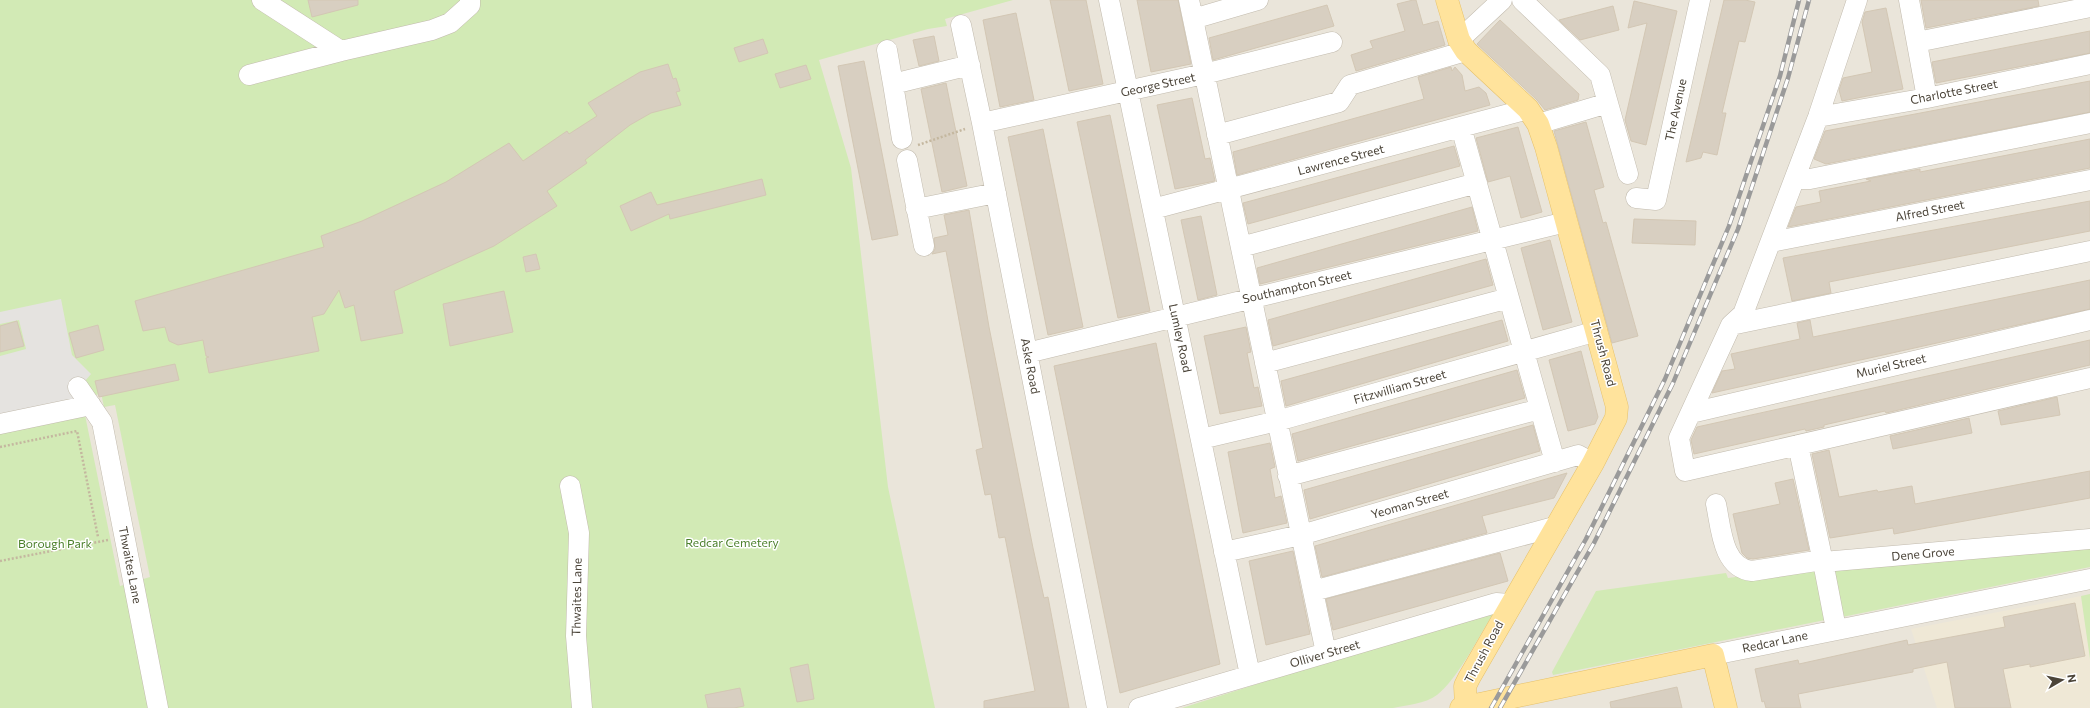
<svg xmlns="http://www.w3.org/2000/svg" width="2090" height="708" font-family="Commissioner,sans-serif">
<rect width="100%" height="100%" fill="#f6f3ec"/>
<path fill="#eae5da" d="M 0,0 L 2090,0 L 2090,708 L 0,708 Z"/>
<path fill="#efe8d6" d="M 2081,596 L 2090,659 L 2090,708 L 1937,708 L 1911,629 Z"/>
<path fill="#d2eab5" d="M 0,0 L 1013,0 L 945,19 L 947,26 L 928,29 L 819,60 L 851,168 L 888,487 L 935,708 L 0,708 L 0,433 L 85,415 L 120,586 L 150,577 L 115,405 L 104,407 L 101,393 L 77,403 L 0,419 Z
M 2090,545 L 2090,567 L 1842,617 L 1830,571 Z
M 1813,567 L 1819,567 L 1825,620 L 1553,675 L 1552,672 L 1596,591 L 1726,573 L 1728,578 Z
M 2090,594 L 2090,659 L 2081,596 Z
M 1493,614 C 1479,636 1457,680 1437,695 C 1425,704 1406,705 1393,708 L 1182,708 L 1460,619 Z"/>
<path fill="#e5e3e0" d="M 61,299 L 72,355 L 91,374 L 74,394 L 76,402 L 0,418 L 0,356 L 26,349 L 19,320 L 0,324 L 0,312 Z"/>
<path fill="#d8cfc1" stroke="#d3c7b4" d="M 308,0 L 358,0 L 358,5 L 312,17 Z
M 1050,0 L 1086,0 L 1103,84 L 1069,91 Z
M 1137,0 L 1178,0 L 1191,64 L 1151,72 Z
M 1413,0 L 1416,0 L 1423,25 L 1438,21 L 1445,45 L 1356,71 L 1351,55 L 1373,48 L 1370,41 L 1405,31 L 1397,4 Z
M 1724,0 L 1745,0 L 1755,2 L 1745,42 L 1739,41 L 1722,113 L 1726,113 L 1717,155 L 1703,152 L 1701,158 L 1686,162 Z
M 1921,0 L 2038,0 L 2039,6 L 1926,28 Z
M 1634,1 L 1677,11 L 1646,145 L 1631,141 L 1625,120 L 1647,23 L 1628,28 Z
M 1327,5 L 1334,26 L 1213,60 L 1209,38 Z
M 1613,6 L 1619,30 L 1580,40 L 1559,20 Z
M 1886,8 L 1903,89 L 1842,101 L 1839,90 L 1843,78 L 1872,72 L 1862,22 L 1865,12 Z
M 1016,13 L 1034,100 L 1000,107 L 983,20 Z
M 1500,20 L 1579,94 L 1578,100 L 1545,110 L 1537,100 L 1477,44 Z
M 2090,31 L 2090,53 L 1936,83 L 1932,62 Z
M 934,36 L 939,61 L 919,66 L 913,40 Z
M 763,39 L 768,53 L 739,62 L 734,48 Z
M 864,61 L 898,235 L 872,240 L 838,66 Z
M 668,64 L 673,79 L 676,78 L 680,91 L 676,92 L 681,105 L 651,113 L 630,125 L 585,160 L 587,163 L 547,191 L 557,206 L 494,246 L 394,291 L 403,333 L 361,341 L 354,305 L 345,308 L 339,290 L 324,314 L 312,317 L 319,351 L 209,373 L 206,358 L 209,357 L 206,356 L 203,340 L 178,345 L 169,341 L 165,327 L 143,331 L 135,301 L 324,247 L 321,236 L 362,221 L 446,182 L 509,143 L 523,161 L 567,131 L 569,134 L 597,116 L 588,103 L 640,72 Z
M 806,65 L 811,79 L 780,88 L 775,74 Z
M 1451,67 L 1452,71 L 1455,67 L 1462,75 L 1465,91 L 1479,87 L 1486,93 L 1490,105 L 1237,175 L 1233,152 L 1424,99 L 1418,77 Z
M 2090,81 L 2090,112 L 1826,164 L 1814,159 L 1825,131 Z
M 946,83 L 967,186 L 942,192 L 921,89 Z
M 1192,98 L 1205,159 L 1210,158 L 1215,181 L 1175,189 L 1157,105 Z
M 1110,115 L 1150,311 L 1118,318 L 1077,122 Z
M 1586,122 L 1604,187 L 1594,190 L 1603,223 L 1606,222 L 1638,336 L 1612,343 L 1554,131 Z
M 1518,127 L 1542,212 L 1521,218 L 1510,176 L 1488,182 L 1476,138 Z
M 1043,129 L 1083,327 L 1048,335 L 1008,137 Z
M 2090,139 L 2090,168 L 1788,227 L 1796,207 L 1821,202 L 1819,191 L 1871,181 L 1866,179 L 1920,169 L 1920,172 Z
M 1454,146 L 1460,166 L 1248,224 L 1243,203 Z
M 762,179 L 766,195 L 670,219 L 669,214 L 631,231 L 620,206 L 651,192 L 657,205 Z
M 2090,201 L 2090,231 L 1829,282 L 1831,293 L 1792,301 L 1783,258 Z
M 1472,207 L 1478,231 L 1260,284 L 1257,268 Z
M 969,210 L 989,327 L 1033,548 L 1044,598 L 1048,597 L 1069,708 L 984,708 L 984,701 L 1035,691 L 1005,537 L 999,538 L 991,494 L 985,495 L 976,450 L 983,448 L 946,251 L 932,254 L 935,249 L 934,238 L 948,235 L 944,215 Z
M 1201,216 L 1217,295 L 1198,300 L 1181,220 Z
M 1634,219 L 1696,221 L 1695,245 L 1632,243 Z
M 1550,240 L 1572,322 L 1543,330 L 1521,248 Z
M 536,254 L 540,269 L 526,272 L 523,257 Z
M 1486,259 L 1493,285 L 1273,346 L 1268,320 Z
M 2090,280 L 2090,309 L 1712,393 L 1722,371 L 1735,369 L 1731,354 L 1800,339 L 1797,323 L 1810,320 L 1813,337 Z
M 504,291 L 513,332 L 450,346 L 443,304 Z
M 1502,320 L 1508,341 L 1286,406 L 1281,381 Z
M 17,321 L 24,346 L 0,352 L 0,326 Z
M 98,325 L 104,350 L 76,358 L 69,333 Z
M 1246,327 L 1251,352 L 1247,353 L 1254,388 L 1258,387 L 1262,406 L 1220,414 L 1204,336 Z
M 2090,340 L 2090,365 L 1886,413 L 1885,411 L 1824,425 L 1824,427 L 1806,431 L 1805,429 L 1694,454 L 1691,440 L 1697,427 Z
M 1156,343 L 1220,664 L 1120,693 L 1054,366 Z
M 1581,351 L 1598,417 L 1595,424 L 1568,431 L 1549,360 Z
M 175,364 L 179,380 L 99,397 L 95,381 Z
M 1517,370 L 1525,398 L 1298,461 L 1292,434 Z
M 2057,397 L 2060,415 L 2001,425 L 1998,411 Z
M 1969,418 L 1972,433 L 1893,449 L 1890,436 Z
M 1533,425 L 1540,451 L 1310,519 L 1304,490 Z
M 1270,443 L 1275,467 L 1270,469 L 1275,498 L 1281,496 L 1287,523 L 1243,533 L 1228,452 Z
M 1829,450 L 1839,497 L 1877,490 L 1878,492 L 1912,486 L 1915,504 L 2090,471 L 2090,498 L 1894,534 L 1893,528 L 1830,538 L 1812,454 Z
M 1567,473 L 1554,498 L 1482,516 L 1487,533 L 1322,577 L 1315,546 Z
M 1793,479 L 1809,550 L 1753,559 L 1747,558 L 1742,553 L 1733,514 L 1780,504 L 1775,483 Z
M 1293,551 L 1310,634 L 1266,645 L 1249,561 Z
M 1500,553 L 1508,581 L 1333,630 L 1326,599 Z
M 2075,603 L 2085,656 L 2030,667 L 2030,664 L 2003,669 L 2011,708 L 1955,708 L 1947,662 L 1913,669 L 1913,672 L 1798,694 L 1801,708 L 1766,708 L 1764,701 L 1762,702 L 1755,669 L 1798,660 L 1799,664 L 1907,640 L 1908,645 L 2005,627 L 2003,617 Z
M 808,664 L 814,699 L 797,702 L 790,668 Z
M 1677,687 L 1682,708 L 1611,708 L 1610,702 Z
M 740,688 L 744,706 L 734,708 L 708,708 L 705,695 Z"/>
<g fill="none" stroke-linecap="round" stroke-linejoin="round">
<defs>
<path id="minor" d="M 262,0 L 341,51 L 432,30 L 450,23 L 470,5 L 470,0
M 1109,0 L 1250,675
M 1189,0 L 1326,653
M 1522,0 L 1600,75 L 1628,174
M 1857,0 L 1818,117 L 1743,314 L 1731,325 L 1679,438 L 1685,471 L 2090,378
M 1909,0 L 1927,98
M 1193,19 L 1258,0
M 961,25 L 982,123 L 1097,708
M 1459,40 L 1502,0
M 1917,42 L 2090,7
M 887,50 L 893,84 L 970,65
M 249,75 L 341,51
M 893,84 L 902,139
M 1818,117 L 1927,98 L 2090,64
M 982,123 L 1204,74 L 1332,42
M 1538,124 L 1608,103
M 1461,127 L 1555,462
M 1217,135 L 1339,102 L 1350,85 L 1466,51
M 907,160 L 924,246
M 1795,179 L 1810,179 L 2090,123
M 1636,198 L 1656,200 L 1700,0
M 916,209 L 996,193
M 1153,209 L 1528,109
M 1771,242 L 2090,180
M 1241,247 L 1477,183
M 1731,325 L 2090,251
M 1027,353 L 1566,222
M 1265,363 L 1509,298
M 78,387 L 102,422 L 158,708
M 1691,413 L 2090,320
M 0,424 L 91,405
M 1201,439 L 1277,421 L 1597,331
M 1288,476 L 1540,409
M 570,486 L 579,533 L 576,636 L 582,708
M 1716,504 C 1721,527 1722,568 1752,571 L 1816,561 L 1823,562 L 1798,445
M 1224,552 L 1301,535 L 1578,455 L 1593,463
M 1313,591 L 1558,526
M 1836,629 L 1823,562 L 2090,539
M 1713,655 L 2090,579
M 1139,708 L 1496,603 L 1510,604"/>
<path id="major" d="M 1447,0 L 1459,40 L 1466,51 L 1528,109 L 1538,124 L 1546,147 L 1617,407 L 1616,418 L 1593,463 L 1469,678 L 1465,686 L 1466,707
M 1461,708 L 1713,655 L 1726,708"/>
</defs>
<use href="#minor" stroke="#c2bbae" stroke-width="21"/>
<use href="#major" stroke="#e6c16a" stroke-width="23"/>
<path stroke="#c4b79f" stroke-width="2.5" stroke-dasharray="2 2" stroke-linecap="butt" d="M 918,145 L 965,129
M 0,447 L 77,431 L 98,537
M 0,561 L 108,540"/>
<use href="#minor" stroke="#fff" stroke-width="20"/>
<use href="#major" stroke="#ffe39c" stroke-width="22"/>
<defs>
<path id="rail" d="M 1491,708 L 1586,539 L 1665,379 L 1729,226 L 1780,76 L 1799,0
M 1500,708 L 1594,543 L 1673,383 L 1738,229 L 1788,78 L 1809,0"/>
</defs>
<use href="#rail" stroke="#9a9a9a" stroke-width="4.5"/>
<use href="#rail" stroke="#fff" stroke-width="3" stroke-dasharray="9" stroke-linecap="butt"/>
</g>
<g text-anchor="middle" stroke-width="3" stroke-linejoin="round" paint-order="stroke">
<g font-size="12" fill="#4b4439" stroke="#fff">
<text transform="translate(1158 85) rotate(-12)" y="4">George Street</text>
<text transform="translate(1954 92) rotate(-11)" y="4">Charlotte Street</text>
<text transform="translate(1676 110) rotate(-78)" y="4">The Avenue</text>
<text transform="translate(1341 160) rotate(-15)" y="4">Lawrence Street</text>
<text transform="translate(1930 211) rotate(-11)" y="4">Alfred Street</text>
<text transform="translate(1297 287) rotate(-13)" y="4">Southampton Street</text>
<text transform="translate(1180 338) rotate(78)" y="4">Lumley Road</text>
<text transform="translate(1603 353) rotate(75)" y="4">Thrush Road</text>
<text transform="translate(1030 366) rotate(79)" y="4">Aske Road</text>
<text transform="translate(1891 366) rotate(-13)" y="4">Muriel Street</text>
<text transform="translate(1400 387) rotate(-16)" y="4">Fitzwilliam Street</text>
<text transform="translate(1410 504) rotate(-16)" y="4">Yeoman Street</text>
<text transform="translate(1923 554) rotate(-5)" y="4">Dene Grove</text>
<text transform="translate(130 565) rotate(79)" y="4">Thwaites Lane</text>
<text transform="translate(577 597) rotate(-89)" y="4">Thwaites Lane</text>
<text transform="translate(1775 642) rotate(-12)" y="4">Redcar Lane</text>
<text transform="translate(1484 652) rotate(-62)" y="4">Thrush Road</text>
<text transform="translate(1325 654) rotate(-16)" y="4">Olliver Street</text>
</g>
<g font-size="12" fill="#4a7f2a" stroke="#fff">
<text x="732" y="547">Redcar Cemetery</text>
<text x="55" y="548">Borough Park</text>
</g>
</g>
<g transform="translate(2062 680) rotate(81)" stroke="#ffffff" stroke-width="3" paint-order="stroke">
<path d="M0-3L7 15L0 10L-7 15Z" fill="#4b4439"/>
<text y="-6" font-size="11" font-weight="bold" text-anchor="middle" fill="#4b4439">N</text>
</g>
</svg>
